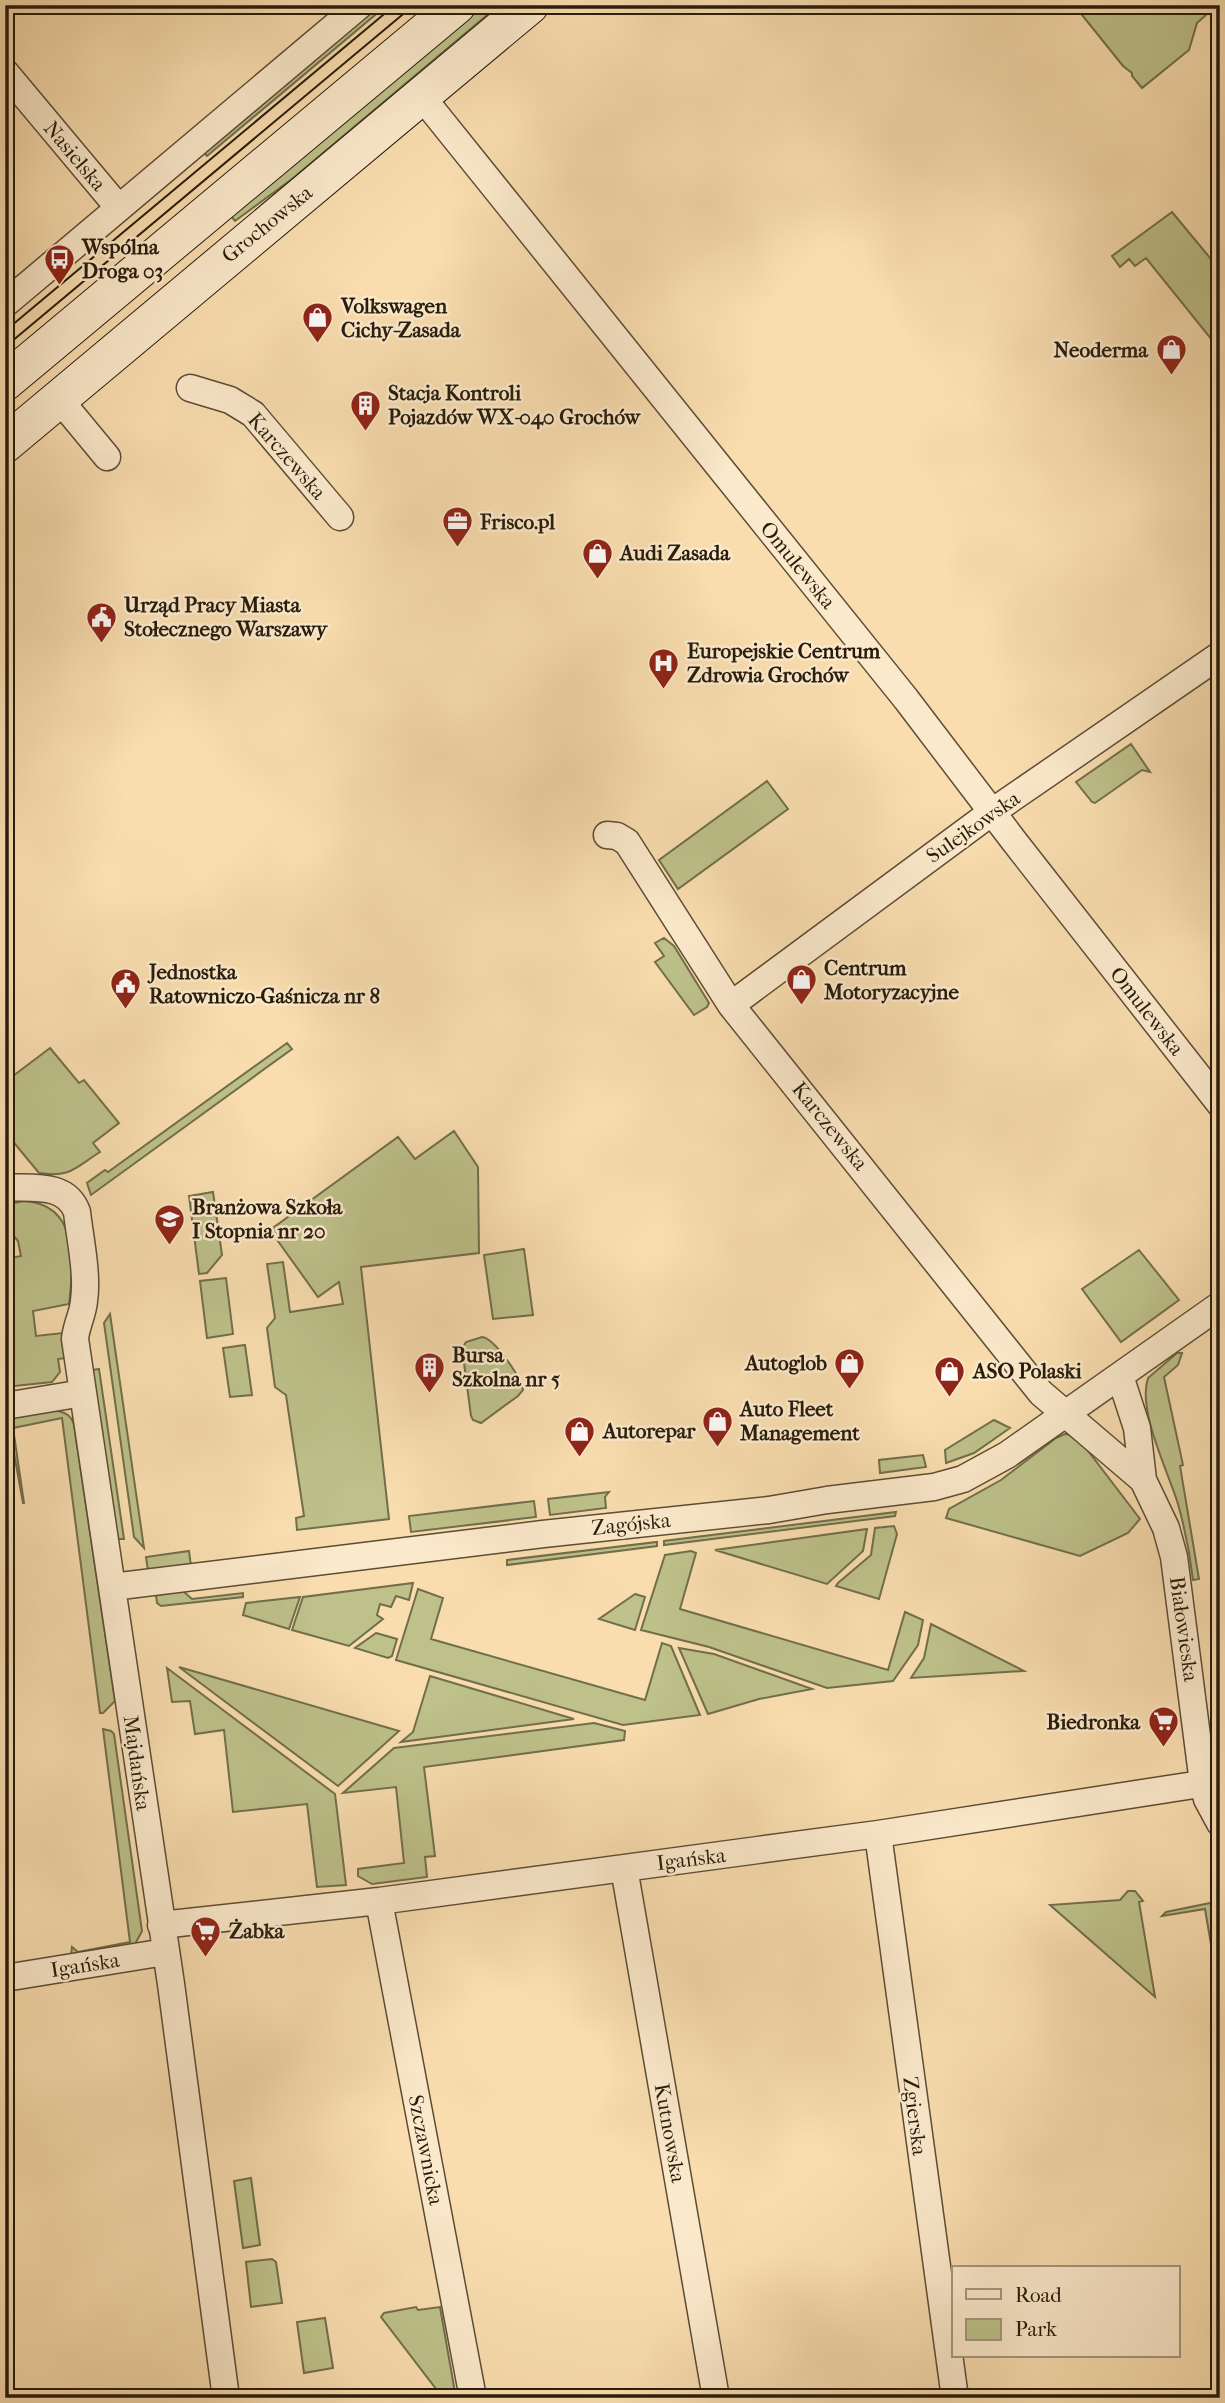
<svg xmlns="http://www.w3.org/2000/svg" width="1225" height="2403" font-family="'IM FELL French Canon',serif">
<rect width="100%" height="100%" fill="#f9ddaf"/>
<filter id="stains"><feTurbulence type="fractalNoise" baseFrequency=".00286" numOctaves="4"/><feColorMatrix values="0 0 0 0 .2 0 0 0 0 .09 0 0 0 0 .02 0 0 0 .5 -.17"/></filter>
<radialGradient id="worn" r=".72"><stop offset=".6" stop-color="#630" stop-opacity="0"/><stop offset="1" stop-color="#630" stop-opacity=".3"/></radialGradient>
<path fill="#bec18a" stroke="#726e4b" stroke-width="2" d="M 376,5 L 387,5 L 207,156 L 201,150 Z
M 481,5 L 499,5 L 292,179 L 235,221 L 230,215 Z
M 1074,5 L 1217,5 L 1197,23 L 1189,50 L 1142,88 L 1132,76 L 1132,73 L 1123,66 Z
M 1172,212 L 1220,270 L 1220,350 L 1146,258 L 1135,266 L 1129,259 L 1120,267 L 1112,256 Z
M 1131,744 L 1150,772 L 1142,770 L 1095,803 L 1092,802 L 1076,782 Z
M 767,781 L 788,809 L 678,889 L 659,860 Z
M 664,938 L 674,946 L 709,1003 L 707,1007 L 694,1015 L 655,962 L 664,956 L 655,943 Z
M 287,1043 L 292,1049 L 91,1195 L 87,1183 L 105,1170 L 108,1172 Z
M 50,1048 L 79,1083 L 84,1080 L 119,1123 L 93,1143 L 100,1152 C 76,1167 71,1178 39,1173 L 5,1132 L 5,1082 Z
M 454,1131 L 478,1167 L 479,1253 L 361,1267 L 389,1519 L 297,1530 L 296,1518 L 304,1516 L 286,1395 L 275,1387 L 267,1328 L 275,1318 L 267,1264 L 283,1262 L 290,1312 L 343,1304 L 339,1282 L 318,1297 L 270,1230 L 398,1137 L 415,1159 Z
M 213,1192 L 222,1255 L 207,1273 L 199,1274 L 189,1196 Z
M 24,1201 C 79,1204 74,1263 69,1304 L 33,1311 L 36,1336 L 63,1333 L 66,1358 L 58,1359 L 60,1372 L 52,1382 L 5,1387 L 5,1259 L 21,1256 L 18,1241 L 5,1226 L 5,1205 Z
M 524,1249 L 533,1315 L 493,1319 L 484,1255 Z
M 1139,1250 L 1179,1300 L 1121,1342 L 1082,1289 Z
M 226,1278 L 233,1334 L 207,1338 L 200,1281 Z
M 110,1314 L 144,1548 L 134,1537 L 104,1323 Z
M 482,1337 C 494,1338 521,1377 523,1390 L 518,1396 L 481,1423 L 473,1420 L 471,1416 L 462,1348 L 466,1342 Z
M 245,1345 L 252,1395 L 230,1397 L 223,1348 Z
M 1177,1353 L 1182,1353 L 1178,1365 L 1164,1377 L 1183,1465 L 1180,1466 L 1199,1579 L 1193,1580 C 1190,1554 1185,1529 1178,1504 C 1168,1471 1137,1410 1148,1378 Z
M 99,1369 L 124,1539 L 116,1539 L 92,1370 Z
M 53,1410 C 64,1412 71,1414 74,1425 L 115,1701 L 103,1713 L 100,1713 L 62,1418 L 13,1428 L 24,1503 L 23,1503 L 8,1420 L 9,1417 Z
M 994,1420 L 1010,1428 L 974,1453 L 946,1463 L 945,1450 Z
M 1065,1434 L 1072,1435 L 1082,1443 L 1140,1519 L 1128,1533 L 1080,1556 L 946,1518 L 949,1509 L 1001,1480 L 1056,1438 Z
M 923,1455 L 926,1467 L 880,1473 L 879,1460 Z
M 609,1492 L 605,1497 L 606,1508 L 550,1515 L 548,1499 Z
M 534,1501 L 536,1517 L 411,1532 L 409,1516 Z
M 896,1512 L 895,1516 L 664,1545 L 664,1541 Z
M 894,1526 L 897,1534 L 879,1599 L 836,1586 L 838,1583 L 871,1555 L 875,1528 Z
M 867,1529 L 863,1551 L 827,1584 L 715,1550 Z
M 657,1542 L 657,1546 L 507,1565 L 507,1560 Z
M 189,1551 L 191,1566 L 148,1571 L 146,1557 Z
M 691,1551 L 696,1553 L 680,1609 L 888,1670 L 905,1612 L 923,1620 L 918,1645 L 893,1681 L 827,1688 L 709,1647 L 641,1630 L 665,1555 Z
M 413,1583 L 409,1600 L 396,1596 L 391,1607 L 380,1604 L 377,1615 L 383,1619 L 349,1646 L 292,1630 L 303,1597 Z
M 418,1589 L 443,1598 L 431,1639 L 645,1700 L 662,1643 L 671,1646 L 700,1715 L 623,1725 L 396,1660 Z
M 183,1591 L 192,1599 L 243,1593 L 243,1597 L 161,1606 L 157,1603 L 156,1595 Z
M 635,1594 L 645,1597 L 635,1630 L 599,1619 Z
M 300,1597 L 289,1629 L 243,1615 L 246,1603 Z
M 931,1624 L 1024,1671 L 911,1678 L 924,1658 Z
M 376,1633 L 397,1639 L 392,1656 L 388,1658 L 355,1648 Z
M 679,1648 L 714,1654 L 812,1689 L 759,1699 L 708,1714 Z
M 179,1667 L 399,1731 L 338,1786 Z
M 167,1668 L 335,1794 L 346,1885 L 317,1887 L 307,1804 L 233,1812 L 224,1730 L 195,1734 L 190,1701 L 172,1702 Z
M 430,1676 L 574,1719 L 401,1742 L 413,1732 Z
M 594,1723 L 625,1731 L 624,1740 L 424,1767 L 435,1856 L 425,1857 L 427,1877 L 372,1884 L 358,1876 L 358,1869 L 404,1863 L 396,1787 L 343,1793 L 394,1748 Z
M 103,1729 L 111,1731 L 114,1734 L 142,1931 L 135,1944 L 71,1955 L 72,1947 L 78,1952 L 130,1942 Z
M 1128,1891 L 1135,1891 L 1143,1901 L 1139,1902 L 1155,1997 L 1050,1905 L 1120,1900 Z
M 1220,1901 L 1220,1998 L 1205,1909 L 1162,1916 L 1166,1912 Z
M 251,2178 L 260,2245 L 243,2248 L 234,2181 Z
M 272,2259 L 276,2262 L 282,2303 L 251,2307 L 246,2262 Z
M 416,2307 L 418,2310 L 440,2307 L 456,2398 L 443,2398 L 381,2317 L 384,2313 Z
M 325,2318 L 333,2368 L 304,2373 L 297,2322 Z"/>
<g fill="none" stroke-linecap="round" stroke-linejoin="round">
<defs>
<path id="minor" d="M 5,72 L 118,207
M 422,97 L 906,699 L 1014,841 L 1220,1104
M 5,304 L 360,5
M 190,388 L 230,400 L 253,414 L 340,517
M 59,399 L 107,457
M 607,835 L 617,836 L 627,842 L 731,1005 L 1041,1393 L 1143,1480
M 731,1005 L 992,812 L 1220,655
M 5,1187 C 32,1189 66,1182 77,1212 C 80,1239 88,1274 84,1301 C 83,1314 76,1326 75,1339 L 171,1984 L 226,2398
M 1120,1376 L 1137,1428 L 1143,1480 L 1166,1528 L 1174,1557 L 1203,1783 L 1207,1799 L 1220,1823
M 5,1406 L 83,1393
M 112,1587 L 543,1534 L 769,1510 L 827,1500 L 934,1487 L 963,1479 L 1007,1455 L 1220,1305
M 878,1834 L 955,2398
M 624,1868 L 716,2398
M 379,1901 L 473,2398
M 161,1925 L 379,1901 L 758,1850 L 878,1834 L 1220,1781
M 5,1978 L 165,1952"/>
<path id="secondary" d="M 5,382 L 457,5
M 5,444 L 530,5"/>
</defs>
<use href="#minor" stroke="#5c4c35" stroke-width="29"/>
<use href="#secondary" stroke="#271c0c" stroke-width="39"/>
<use href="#minor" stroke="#fbe9cb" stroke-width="26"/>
<use href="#secondary" stroke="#fbe9cb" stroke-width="37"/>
<path stroke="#271c0c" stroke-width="2" d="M 5,331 L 395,5
M 5,347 L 414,5"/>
</g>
<defs>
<symbol id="bus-pin" viewBox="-11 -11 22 30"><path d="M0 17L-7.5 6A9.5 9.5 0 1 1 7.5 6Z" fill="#8f2418" stroke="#fbe9cb"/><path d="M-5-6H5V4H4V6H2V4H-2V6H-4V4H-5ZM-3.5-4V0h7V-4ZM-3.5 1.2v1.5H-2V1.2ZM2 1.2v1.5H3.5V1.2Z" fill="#fff"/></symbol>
<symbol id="shop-pin" viewBox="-11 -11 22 30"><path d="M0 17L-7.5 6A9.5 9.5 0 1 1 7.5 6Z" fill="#8f2418" stroke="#fbe9cb"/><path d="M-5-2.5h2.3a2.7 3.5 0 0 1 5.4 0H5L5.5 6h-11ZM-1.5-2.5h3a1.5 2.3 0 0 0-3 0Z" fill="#fff"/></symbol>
<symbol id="building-pin" viewBox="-11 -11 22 30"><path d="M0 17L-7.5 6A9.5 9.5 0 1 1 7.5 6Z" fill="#8f2418" stroke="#fbe9cb"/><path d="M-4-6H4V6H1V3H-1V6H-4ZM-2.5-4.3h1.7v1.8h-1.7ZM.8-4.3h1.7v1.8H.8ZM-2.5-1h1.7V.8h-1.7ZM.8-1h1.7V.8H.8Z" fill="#fff"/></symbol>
<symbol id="office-pin" viewBox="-11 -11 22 30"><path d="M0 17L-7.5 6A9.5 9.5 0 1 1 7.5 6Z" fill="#8f2418" stroke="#fbe9cb"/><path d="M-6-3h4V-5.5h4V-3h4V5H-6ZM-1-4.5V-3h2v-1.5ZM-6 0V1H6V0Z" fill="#fff"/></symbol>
<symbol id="civic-pin" viewBox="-11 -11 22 30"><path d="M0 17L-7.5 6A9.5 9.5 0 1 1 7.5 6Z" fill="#8f2418" stroke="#fbe9cb"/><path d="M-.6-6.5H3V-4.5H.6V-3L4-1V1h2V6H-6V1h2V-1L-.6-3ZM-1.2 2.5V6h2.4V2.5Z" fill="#fff"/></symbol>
<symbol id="hospital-pin" viewBox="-11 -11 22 30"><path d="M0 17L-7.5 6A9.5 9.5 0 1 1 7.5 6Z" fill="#8f2418" stroke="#fbe9cb"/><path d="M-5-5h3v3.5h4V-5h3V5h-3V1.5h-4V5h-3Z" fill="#fff"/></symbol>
<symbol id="school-pin" viewBox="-11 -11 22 30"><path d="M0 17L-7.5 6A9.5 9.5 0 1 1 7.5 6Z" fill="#8f2418" stroke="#fbe9cb"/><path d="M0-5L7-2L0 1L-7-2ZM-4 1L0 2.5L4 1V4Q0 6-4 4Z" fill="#fff"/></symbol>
<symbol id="supermarket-pin" viewBox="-11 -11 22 30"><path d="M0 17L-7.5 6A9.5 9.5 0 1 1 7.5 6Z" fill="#8f2418" stroke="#fbe9cb"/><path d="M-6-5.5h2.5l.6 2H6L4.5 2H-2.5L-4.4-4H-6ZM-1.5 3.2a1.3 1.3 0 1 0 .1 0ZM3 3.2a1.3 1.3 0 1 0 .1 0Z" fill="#fff"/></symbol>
</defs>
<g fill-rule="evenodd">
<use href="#bus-pin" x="42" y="242" width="35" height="47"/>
<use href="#shop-pin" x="300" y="300" width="35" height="47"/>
<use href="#shop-pin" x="1154" y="332" width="35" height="47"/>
<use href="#building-pin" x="348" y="388" width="35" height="47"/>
<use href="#office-pin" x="440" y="504" width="35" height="47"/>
<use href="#shop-pin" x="580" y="536" width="35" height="47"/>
<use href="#civic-pin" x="84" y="600" width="35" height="47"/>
<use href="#hospital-pin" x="646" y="646" width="35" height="47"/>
<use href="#shop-pin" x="784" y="962" width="35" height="47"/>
<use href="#civic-pin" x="108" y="966" width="35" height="47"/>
<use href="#school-pin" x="152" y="1202" width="35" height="47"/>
<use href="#shop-pin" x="832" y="1346" width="35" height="47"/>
<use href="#building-pin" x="412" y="1350" width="35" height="47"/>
<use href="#shop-pin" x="932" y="1354" width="35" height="47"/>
<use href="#shop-pin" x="700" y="1404" width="35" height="47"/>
<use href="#shop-pin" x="562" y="1414" width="35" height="47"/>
<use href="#supermarket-pin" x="1146" y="1704" width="35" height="47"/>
<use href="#supermarket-pin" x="188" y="1914" width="35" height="47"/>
</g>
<g text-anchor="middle" stroke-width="5" stroke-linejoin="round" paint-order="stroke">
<g font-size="21" fill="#271c0c" stroke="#fbe9cb">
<text transform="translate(75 156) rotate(50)" y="7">Nasielska</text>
<text transform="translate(267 224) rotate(-39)" y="7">Grochowska</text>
<text transform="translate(287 456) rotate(49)" y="7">Karczewska</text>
<text transform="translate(798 565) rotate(51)" y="7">Omulewska</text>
<text transform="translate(973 827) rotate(-35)" y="7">Sulejkowska</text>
<text transform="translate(1147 1011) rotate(52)" y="7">Omulewska</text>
<text transform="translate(830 1126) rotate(51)" y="7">Karczewska</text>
<text transform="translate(631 1524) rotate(-6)" y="7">Zagójska</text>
<text transform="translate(1184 1629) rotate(82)" y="7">Białowieska</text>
<text transform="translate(137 1763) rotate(82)" y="7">Majdańska</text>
<text transform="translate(691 1859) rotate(-7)" y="7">Igańska</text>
<text transform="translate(85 1965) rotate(-9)" y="7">Igańska</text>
<text transform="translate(915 2116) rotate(83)" y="7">Zgierska</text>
<text transform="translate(670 2133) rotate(80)" y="7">Kutnowska</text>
<text transform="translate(426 2150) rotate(79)" y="7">Szczawnicka</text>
</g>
<g font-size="21" font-weight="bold" fill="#271c0c" stroke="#fbe9cb" text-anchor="start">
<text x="82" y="254">Wspólna<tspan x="82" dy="24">Droga 03</tspan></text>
<text x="341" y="313">Volkswagen<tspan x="341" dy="24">Cichy-Zasada</tspan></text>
<text x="1148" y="357" text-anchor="end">Neoderma</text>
<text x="388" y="400">Stacja Kontroli<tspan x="388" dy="24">Pojazdów WX-040 Grochów</tspan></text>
<text x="480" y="529">Frisco.pl</text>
<text x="620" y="560">Audi Zasada</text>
<text x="124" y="612">Urząd Pracy Miasta<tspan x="124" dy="24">Stołecznego Warszawy</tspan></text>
<text x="687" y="658">Europejskie Centrum<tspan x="687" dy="24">Zdrowia Grochów</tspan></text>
<text x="824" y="975">Centrum<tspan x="824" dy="24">Motoryzacyjne</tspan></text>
<text x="149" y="979">Jednostka<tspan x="149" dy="24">Ratowniczo-Gaśnicza nr 8</tspan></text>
<text x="192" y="1214">Branżowa Szkoła<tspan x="192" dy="24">I Stopnia nr 20</tspan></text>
<text x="452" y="1362">Bursa<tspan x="452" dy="24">Szkolna nr 5</tspan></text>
<text x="827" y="1370" text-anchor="end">Autoglob</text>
<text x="973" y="1378">ASO Polaski</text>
<text x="740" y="1416">Auto Fleet<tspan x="740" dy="24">Management</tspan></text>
<text x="603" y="1438">Autorepar</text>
<text x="1140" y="1729" text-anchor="end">Biedronka</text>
<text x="229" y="1938">Żabka</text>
</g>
</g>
<rect width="1225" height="2403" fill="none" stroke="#f9ddaf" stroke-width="28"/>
<rect x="7" y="7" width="1211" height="2389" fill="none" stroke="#271c0c" stroke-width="3.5"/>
<rect x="14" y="14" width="1197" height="2375" fill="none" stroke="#271c0c" stroke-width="2"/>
<rect x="952" y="2266" width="228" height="91" fill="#fbe9cb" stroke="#a6977f" stroke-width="2"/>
<rect x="966" y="2289" width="35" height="10" fill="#fbe9cb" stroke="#a6977f" stroke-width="2"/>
<text x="1015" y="2302" font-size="21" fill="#271c0c">Road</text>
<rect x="966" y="2319" width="35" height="21" fill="#bec18a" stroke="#a6977f" stroke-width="2"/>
<text x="1015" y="2336" font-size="21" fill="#271c0c">Park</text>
<rect width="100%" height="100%" filter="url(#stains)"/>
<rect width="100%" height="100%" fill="url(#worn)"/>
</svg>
